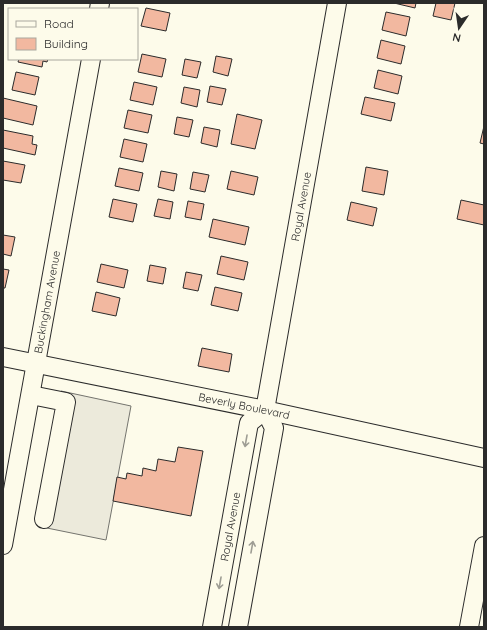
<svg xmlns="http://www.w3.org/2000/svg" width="487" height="630" font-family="Quicksand,sans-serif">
<rect width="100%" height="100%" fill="#fdfbea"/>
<path fill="#eceadb" stroke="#74746e" d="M 61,391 L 131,406 L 106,540 L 37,526 Z"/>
<path fill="#f2b8a0" stroke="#2b2b2b" d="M 394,3 L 416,3 L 415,8 Z
M 436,3 L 455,3 L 451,20 L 433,16 Z
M 146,8 L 170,13 L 166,31 L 141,26 Z
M 386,12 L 410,17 L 406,36 L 382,30 Z
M 381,40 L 405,46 L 401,64 L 377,58 Z
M 142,54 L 166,59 L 162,77 L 138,72 Z
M 216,56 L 232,59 L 228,76 L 213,72 Z
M 19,59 L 48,59 L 47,62 L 43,61 L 42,67 L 18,62 Z
M 185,59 L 201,62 L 197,78 L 182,75 Z
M 378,70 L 402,76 L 398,94 L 374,88 Z
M 16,72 L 39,77 L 35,95 L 12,90 Z
M 134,82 L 157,87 L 153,105 L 130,100 Z
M 210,86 L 226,89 L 222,105 L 207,102 Z
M 184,87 L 200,90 L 197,107 L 181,103 Z
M 365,97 L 395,103 L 391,121 L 361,114 Z
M 3,98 L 37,106 L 33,125 L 3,118 Z
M 128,110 L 152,115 L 148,133 L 124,128 Z
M 237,114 L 262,120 L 255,149 L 231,144 Z
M 177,117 L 193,120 L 189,137 L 174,134 Z
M 484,126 L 484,144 L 480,143 Z
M 204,127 L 220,130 L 217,147 L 201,143 Z
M 3,130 L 33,136 L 32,144 L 37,145 L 35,155 L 3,148 Z
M 124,139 L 147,144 L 143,162 L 120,157 Z
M 3,161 L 25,165 L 21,183 L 3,180 Z
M 366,167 L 388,171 L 384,195 L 362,191 Z
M 119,168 L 143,173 L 139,191 L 115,186 Z
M 161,171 L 177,174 L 174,191 L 158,187 Z
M 231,171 L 258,177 L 254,195 L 227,189 Z
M 193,172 L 209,175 L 205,192 L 190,189 Z
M 113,199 L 137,204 L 133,222 L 109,217 Z
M 158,199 L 173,202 L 170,219 L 154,216 Z
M 461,200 L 484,205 L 484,225 L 457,219 Z
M 188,201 L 204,204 L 201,220 L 185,217 Z
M 351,202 L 377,208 L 373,226 L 347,220 Z
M 213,219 L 249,227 L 245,245 L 209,237 Z
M 3,235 L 15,237 L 11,256 L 3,254 Z
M 221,256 L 248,262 L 244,280 L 217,274 Z
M 101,264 L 128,270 L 124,288 L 97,282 Z
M 150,265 L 166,268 L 163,284 L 147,281 Z
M 3,269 L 9,270 L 5,288 L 3,288 Z
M 186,272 L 202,275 L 198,291 L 183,288 Z
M 215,287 L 242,293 L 238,311 L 211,305 Z
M 96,292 L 120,298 L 116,316 L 92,311 Z
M 202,348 L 232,354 L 229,372 L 198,366 Z
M 178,447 L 203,451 L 191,516 L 113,501 L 117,477 L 126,479 L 127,473 L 142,476 L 143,468 L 156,471 L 158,459 L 175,462 Z"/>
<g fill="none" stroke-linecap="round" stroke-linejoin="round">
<defs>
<g id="minor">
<path d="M 99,9 L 100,3"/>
<path id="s1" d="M 3,357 L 265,410 L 484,458"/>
<path d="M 31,395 L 66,402 L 44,519"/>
<path id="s2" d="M 3,545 L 91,59"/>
<path id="s3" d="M 212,627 L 249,423 L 265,410"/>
<path id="s4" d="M 238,627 L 274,428 L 265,410 L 337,3"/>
<path d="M 469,627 L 484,546"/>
</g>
</defs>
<use href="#minor" stroke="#2b2b2b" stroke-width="20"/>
<use href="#minor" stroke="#fdfbea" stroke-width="18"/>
</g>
<defs><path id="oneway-shaft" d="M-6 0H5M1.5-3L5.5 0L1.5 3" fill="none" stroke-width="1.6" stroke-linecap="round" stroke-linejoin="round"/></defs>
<g stroke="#9e9d94">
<use href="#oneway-shaft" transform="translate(246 441) rotate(100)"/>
<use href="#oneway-shaft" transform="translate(252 547) rotate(-80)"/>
<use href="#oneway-shaft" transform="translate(220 583) rotate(100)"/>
</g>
<g text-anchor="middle" stroke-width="3" stroke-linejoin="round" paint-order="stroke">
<g font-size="11" fill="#2b2b2b" stroke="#fdfbea">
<text dy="4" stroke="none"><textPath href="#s4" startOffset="429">Royal Avenue</textPath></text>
<text dy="4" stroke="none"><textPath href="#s2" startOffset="247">Buckingham Avenue</textPath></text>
<text dy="4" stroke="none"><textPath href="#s1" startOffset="246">Beverly Boulevard</textPath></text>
<text dy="4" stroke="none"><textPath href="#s3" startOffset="102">Royal Avenue</textPath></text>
</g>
</g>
<rect width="487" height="630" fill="none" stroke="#2b2b2b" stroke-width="8"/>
<rect x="8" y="8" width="130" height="52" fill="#fdfbea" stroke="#a9a89e"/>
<rect x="16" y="21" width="20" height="6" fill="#fdfbea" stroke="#a9a89e"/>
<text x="44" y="28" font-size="12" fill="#2b2b2b">Road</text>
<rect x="16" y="38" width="20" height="12" fill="#f2b8a0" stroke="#a9a89e"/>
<text x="44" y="48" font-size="12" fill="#2b2b2b">Building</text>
<g transform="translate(459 28) rotate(193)" stroke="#fdfbea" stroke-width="3" paint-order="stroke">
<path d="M0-3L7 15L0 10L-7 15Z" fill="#2b2b2b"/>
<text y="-6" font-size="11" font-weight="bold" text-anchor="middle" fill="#2b2b2b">N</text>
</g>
</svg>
